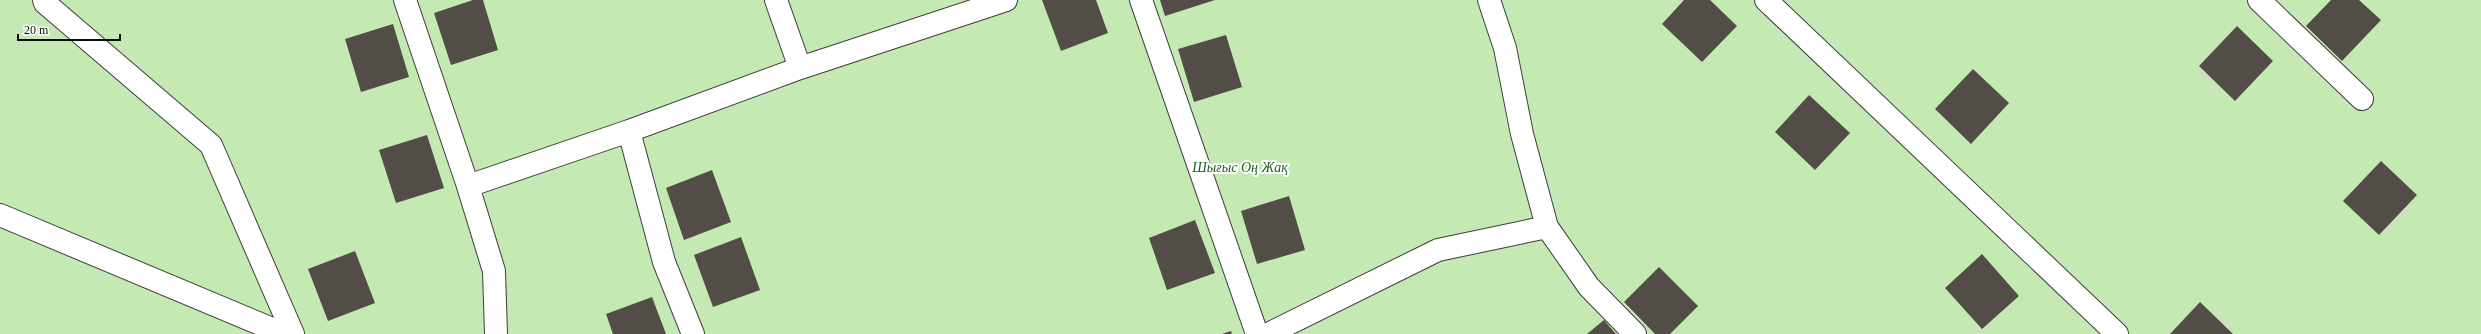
<svg xmlns="http://www.w3.org/2000/svg" width="2481" height="334" font-family="'Times New Roman',serif">
<rect width="100%" height="100%" fill="#fffee7"/>
<path fill="#c5e9b2" d="M 0,0 L 2481,0 L 2481,334 L 0,334 Z"/>
<path fill="#534d47" d="M 473,0 L 483,0 L 498,50 L 451,65 L 434,13 Z
M 1042,0 L 1096,0 L 1108,33 L 1061,51 Z
M 1160,0 L 1215,0 L 1165,16 Z
M 1684,0 L 1710,0 L 1737,26 L 1702,62 L 1662,24 Z
M 2331,0 L 2359,0 L 2381,20 L 2342,61 L 2306,26 Z
M 393,24 L 409,77 L 361,92 L 345,39 Z
M 2237,26 L 2273,61 L 2235,101 L 2199,66 Z
M 1226,35 L 1242,87 L 1194,102 L 1178,49 Z
M 1973,69 L 2009,103 L 1971,144 L 1935,109 Z
M 1809,95 L 1850,133 L 1815,170 L 1775,132 Z
M 427,135 L 444,188 L 396,203 L 379,150 Z
M 2381,161 L 2417,195 L 2379,235 L 2343,201 Z
M 712,170 L 731,222 L 684,240 L 666,188 Z
M 1289,196 L 1305,250 L 1257,264 L 1241,211 Z
M 1195,220 L 1215,273 L 1167,290 L 1149,238 Z
M 741,237 L 760,290 L 713,307 L 694,255 Z
M 355,251 L 375,303 L 328,321 L 308,269 Z
M 1982,254 L 2019,296 L 1982,329 L 1945,288 Z
M 1659,267 L 1698,306 L 1670,334 L 1655,334 L 1624,302 Z
M 652,297 L 666,334 L 613,334 L 606,314 Z
M 2200,302 L 2233,334 L 2170,334 Z
M 1604,320 L 1616,334 L 1587,334 Z
M 1231,331 L 1232,334 L 1222,334 Z"/>
<g fill="none" stroke-linecap="round" stroke-linejoin="round">
<defs>
<path id="minor" d="M 44,0 L 45,3 L 211,145 L 293,334
M 405,0 L 468,186
M 776,0 L 800,68
M 1141,0 L 1257,334
M 1489,0 L 1505,48 L 1522,134 L 1547,227 L 1589,287 L 1635,334
M 1766,0 L 2117,334
M 2259,0 L 2362,99
M 0,215 L 284,334
M 496,334 L 494,271 L 468,186 L 629,131
M 693,334 L 664,262 L 629,131 L 800,68 L 1006,0
M 1268,334 L 1438,250 L 1547,227"/>
</defs>
<use href="#minor" stroke="#3d3d3d" stroke-width="24"/>
<use href="#minor" stroke="#fff" stroke-width="22"/>
</g>
<g text-anchor="middle" stroke-width="4" stroke-linejoin="round" paint-order="stroke">
<g font-size="14" font-style="italic" fill="#1d621b" stroke="#fff">
<text x="1240" y="172">Шығыс Оң Жақ</text>
</g>
</g>
<path d="M18 34v6h102v-6" fill="none" stroke="#0a0a0a" stroke-width="2"/>
<text x="24" y="34" font-size="12" fill="#0a0a0a" stroke="#ffffff" stroke-width="3" paint-order="stroke">20 m</text>
</svg>
